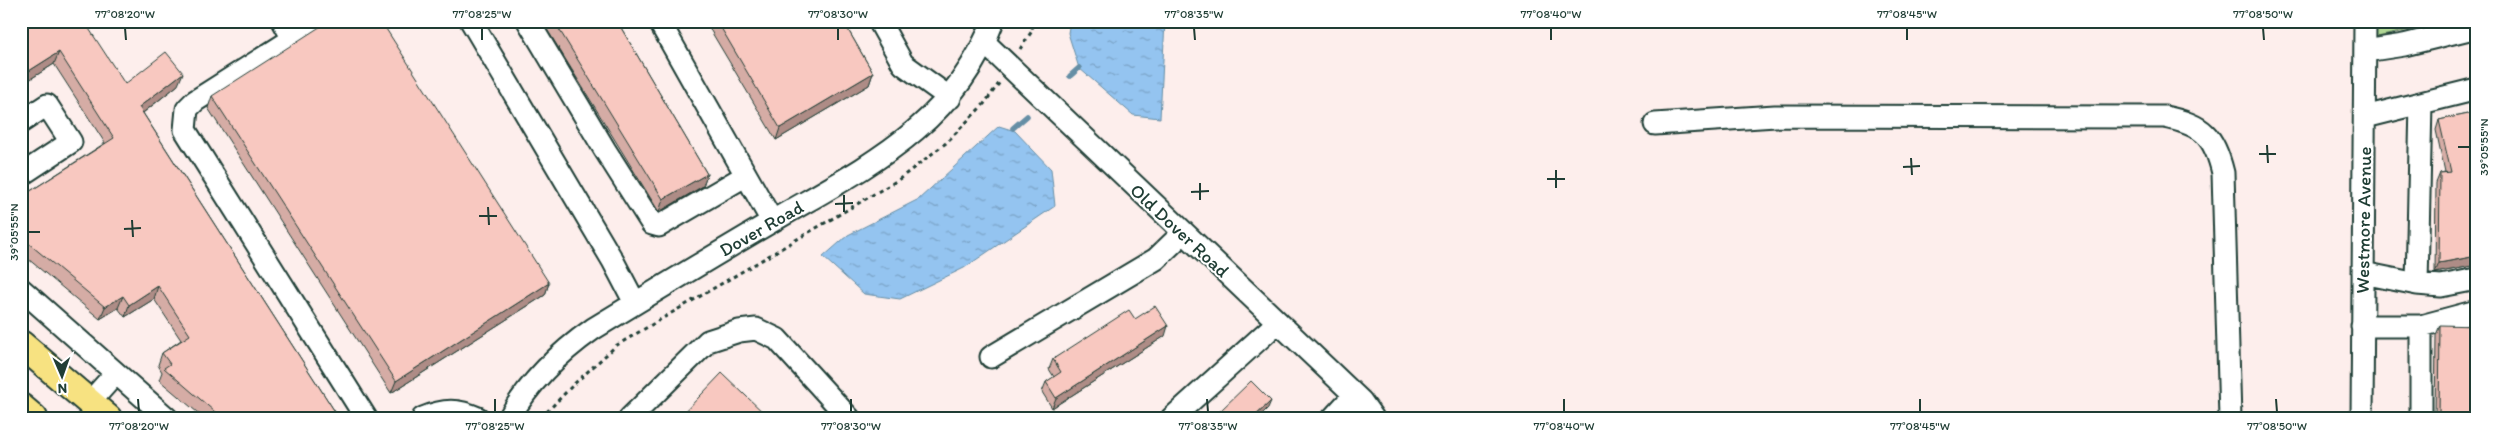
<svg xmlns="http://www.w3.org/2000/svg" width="2498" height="439" font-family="Itim,sans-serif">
<defs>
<pattern id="forest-firs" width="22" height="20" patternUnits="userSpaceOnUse" patternTransform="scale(1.25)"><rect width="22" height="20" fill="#b0d794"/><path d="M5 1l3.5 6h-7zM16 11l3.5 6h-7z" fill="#97b980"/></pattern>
<pattern id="water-ripples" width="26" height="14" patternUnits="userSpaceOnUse" patternTransform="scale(1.25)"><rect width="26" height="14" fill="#94c4f0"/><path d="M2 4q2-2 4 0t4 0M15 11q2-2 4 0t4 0" fill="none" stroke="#78a0c3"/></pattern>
</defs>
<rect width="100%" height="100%" fill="#fdeeec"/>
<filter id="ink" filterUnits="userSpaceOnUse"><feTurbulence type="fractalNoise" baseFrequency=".02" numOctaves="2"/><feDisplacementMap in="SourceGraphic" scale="10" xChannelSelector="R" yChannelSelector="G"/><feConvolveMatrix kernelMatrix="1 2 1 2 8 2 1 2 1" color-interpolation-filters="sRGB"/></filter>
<g filter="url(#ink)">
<path fill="url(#forest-firs)" stroke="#688a64" d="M 2373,21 L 2432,21 L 2432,25 L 2373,38 Z"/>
<path fill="url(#water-ripples)" stroke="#658ea5" d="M 1070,21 L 1165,21 L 1160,118 L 1133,115 L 1079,68 L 1068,33 Z
M 999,126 L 1015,131 L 1051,169 L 1055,206 L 964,268 L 900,299 L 864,294 L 823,257 L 848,235 L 919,199 Z"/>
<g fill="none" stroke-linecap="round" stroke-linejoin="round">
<path stroke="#658ea5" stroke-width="5.5" d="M 1070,76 L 1079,68
M 1013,128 L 1027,116"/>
<defs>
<path id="minor" d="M 283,21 L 293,39
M 321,21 L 195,101 L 187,109 L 185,130 L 366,418
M 471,21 L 613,261 L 635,303
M 528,21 L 605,150 L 652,224 L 659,226 L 745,176
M 659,21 L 772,221
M 879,21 L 903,64 L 950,98
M 985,43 L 1361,401 L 1373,418
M 2365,51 L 2404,45 L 2477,27
M 2365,117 L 2477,89
M 21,122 L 47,105 L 71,142 L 21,175
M 1655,124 L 1775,116 L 2165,117 C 2203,125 2214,135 2223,173 L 2230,418
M 2363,273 L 2417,284 L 2441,286 L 2477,279
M 2417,284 L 2421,103
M 21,289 L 116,373
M 2362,326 L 2421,326 L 2477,311
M 2421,326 L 2421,418
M 991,357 L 1156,259 L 1183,233
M 90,402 L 116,373 L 167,418
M 423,418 C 444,409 458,409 478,418
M 509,418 C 530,381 559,353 593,329 C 652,293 711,257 771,222 C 863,168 953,128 993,21
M 630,418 L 708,341 L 739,331 L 756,329 L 777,339 L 849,418
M 1172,418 L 1278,322
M 1333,418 L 1354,395
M 2362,418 L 2365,21"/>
<path id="major" d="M 21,344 L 108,418
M 21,407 L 34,418"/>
</defs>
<use href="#minor" stroke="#1f3d34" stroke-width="25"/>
<use href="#major" stroke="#1f3d34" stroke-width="30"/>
<path stroke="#1f3d34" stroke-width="3" stroke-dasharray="4 4" stroke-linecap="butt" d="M 1020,49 L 1032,31 L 1033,21
M 541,418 L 574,384 L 617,345 L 898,180 L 946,143 L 984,104 L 1000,82"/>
<use href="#minor" stroke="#fff" stroke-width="21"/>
<use href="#major" stroke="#f7e281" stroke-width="26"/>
</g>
<path fill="#d5aca5" stroke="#1f3d34" d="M 21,21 L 125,84 L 178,85 L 143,113 L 339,418 L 204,418 L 159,380 L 162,372 L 158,365 L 162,353 L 181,340 L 154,299 L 125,317 L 118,308 L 100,319 L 21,253 L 21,197 L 105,143 L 54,64 L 21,85 Z
M 542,21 L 617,21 L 707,174 L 703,186 L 659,212 Z
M 705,21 L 843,21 L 873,73 L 869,85 L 776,140 Z
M 212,96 L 549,283 L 545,295 L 391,393 L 208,108 Z
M 2477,112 L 2477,265 L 2435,273 L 2436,183 L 2440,173 L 2445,172 L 2436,130 L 2439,120 Z
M 1135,319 L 1165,336 L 1052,408 L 1042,392 L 1046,382 L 1054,377 L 1049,369 L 1053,359 Z
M 2440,325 L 2477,418 L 2435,418 L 2436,335 Z
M 1268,408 L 1258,418 L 1217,418 L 1219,412 Z"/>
<path fill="#ae8c86" stroke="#1f3d34" d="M 59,52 L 54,64 L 21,85 L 21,76 Z
M 183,73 L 178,85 L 135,119 L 139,107 Z
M 873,73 L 869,85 L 776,140 L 780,128 Z
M 707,174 L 703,186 L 659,212 L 663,199 Z
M 2477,256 L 2477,265 L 2435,273 L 2439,263 Z
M 549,283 L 545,295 L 391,393 L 396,381 Z
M 158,286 L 154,299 L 125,317 L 129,305 Z
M 123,296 L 118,308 L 100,319 L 105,307 Z
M 1168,326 L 1165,336 L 1052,408 L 1056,398 Z
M 1271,401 L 1268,408 L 1258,418 L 1253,418 Z"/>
<path fill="#f8c8c0" stroke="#1f3d34" d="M 21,21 L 84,21 L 125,84 L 166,52 L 183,73 L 139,107 L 339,418 L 222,418 L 164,368 L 170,364 L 162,353 L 190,335 L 158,286 L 129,305 L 123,296 L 105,307 L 21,237 L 21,197 L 114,138 L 59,52 L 21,76 Z
M 329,21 L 381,21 L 549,283 L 396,381 L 212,96 Z
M 554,21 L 617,21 L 707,174 L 663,199 Z
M 717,21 L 843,21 L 873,73 L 780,128 Z
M 2477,112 L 2477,256 L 2439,263 L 2440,173 L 2451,172 L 2439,120 Z
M 1155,306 L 1168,326 L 1056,398 L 1046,382 L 1061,372 L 1053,359 L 1129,310 L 1135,319 Z
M 2440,325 L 2477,326 L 2477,418 L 2439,418 Z
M 722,373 L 769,418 L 679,418 Z
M 1251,381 L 1271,401 L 1253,418 L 1224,418 L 1219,412 Z"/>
</g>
<path fill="none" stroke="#1f3d34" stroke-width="2" d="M 125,28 L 126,40M 482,28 L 482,40M 838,28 L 838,40M 1194,28 L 1195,40M 1551,28 L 1551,40M 1907,28 L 1907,40M 2263,28 L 2264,40M 2267,145 L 2268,163M 2458,147 L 2470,147M 2259,154 L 2276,154M 1911,158 L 1912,175M 1903,167 L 1920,166M 1556,170 L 1556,188M 1547,179 L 1565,179M 1200,183 L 1200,200M 1191,192 L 1209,191M 844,195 L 844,212M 835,204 L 853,203M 488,207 L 489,225M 479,216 L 497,216M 132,220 L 133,237M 124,229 L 141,228M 28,232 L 40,232M 138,399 L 139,412M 495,399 L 495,412M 851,399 L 851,412M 1207,399 L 1208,412M 1564,399 L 1564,412M 1920,399 L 1920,412M 2276,399 L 2277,412"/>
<g text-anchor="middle" stroke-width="4" stroke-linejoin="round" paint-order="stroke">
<g font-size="19" fill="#1f3d34" stroke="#fff">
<text transform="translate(2363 220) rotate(-89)" y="7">Westmore Avenue</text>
<text transform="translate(761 228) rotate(-30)" y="7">Dover Road</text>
<text transform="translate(1180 230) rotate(43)" y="7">Old Dover Road</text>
</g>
</g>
<rect width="2498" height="439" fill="none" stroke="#fff" stroke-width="55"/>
<g transform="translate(62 376) rotate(178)" stroke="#ffffff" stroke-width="4" paint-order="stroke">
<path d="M0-4L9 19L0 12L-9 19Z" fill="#1f3d34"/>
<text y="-8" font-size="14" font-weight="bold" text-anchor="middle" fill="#1f3d34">N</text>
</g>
<rect x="28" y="28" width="2442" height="384" fill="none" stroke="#1f3d34" stroke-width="2"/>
<g font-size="12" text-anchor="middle" fill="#1f3d34">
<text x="125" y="18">77°08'20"W</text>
<text x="482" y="18">77°08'25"W</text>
<text x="838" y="18">77°08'30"W</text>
<text x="1194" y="18">77°08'35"W</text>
<text x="1551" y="18">77°08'40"W</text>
<text x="1907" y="18">77°08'45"W</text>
<text x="2263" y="18">77°08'50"W</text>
<text transform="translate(2484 147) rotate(-90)" y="4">39°05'55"N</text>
<text transform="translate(14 232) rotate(-90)" y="4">39°05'55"N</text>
<text x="139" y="430">77°08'20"W</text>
<text x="495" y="430">77°08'25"W</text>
<text x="851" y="430">77°08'30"W</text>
<text x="1208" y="430">77°08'35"W</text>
<text x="1564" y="430">77°08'40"W</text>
<text x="1920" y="430">77°08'45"W</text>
<text x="2277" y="430">77°08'50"W</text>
</g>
</svg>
